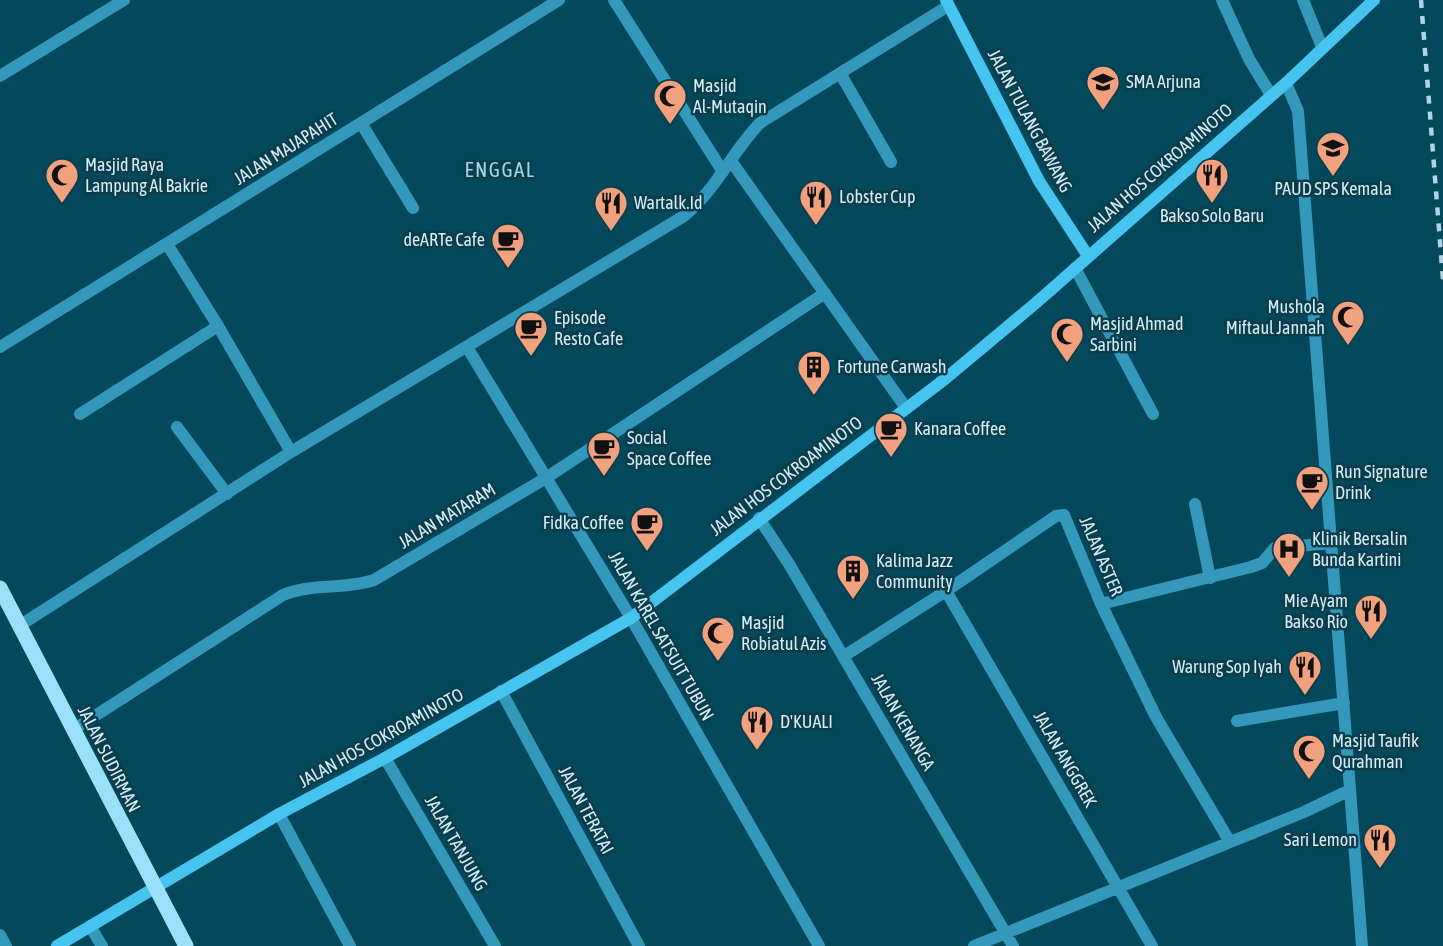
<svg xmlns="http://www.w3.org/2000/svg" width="1443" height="946" font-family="'Asap Condensed',sans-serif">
<rect width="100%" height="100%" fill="#03485b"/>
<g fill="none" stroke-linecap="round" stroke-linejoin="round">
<path stroke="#3398b9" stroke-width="12" d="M 614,0 L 723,172
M 1222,0 L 1249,59 L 1271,95
M 1303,0 L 1322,47
M 840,73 L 891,162
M 0,76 L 124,0
M 1286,83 L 1298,111 L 1362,946
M 361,123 L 413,208
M 731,161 L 906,408
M 167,244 L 218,326 L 291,452
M 1075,268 L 1153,414
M 0,347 L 559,0
M 467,347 L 631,618 L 819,946
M 80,414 L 218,326
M 177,427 L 227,494
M 1195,504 L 1210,578
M 759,518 L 789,564 L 1013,946
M 946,591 L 1152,946
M 1101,604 L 1251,567 L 1262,563 L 1275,548 L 1332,543
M 19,626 L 291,452 L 684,216 C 716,190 732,152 760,123 L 948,6
M 844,656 L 946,591 L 1056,516 L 1064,515 L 1101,604 L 1156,717 L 1230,842
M 501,691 L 639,946
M 1237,721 L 1344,703
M 73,730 L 283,595 C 312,583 344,590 374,580 L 546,478 L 825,293
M 385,758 L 495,946
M 279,814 L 350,946
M 90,926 L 102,946
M 0,935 L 6,946
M 974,946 L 1304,812 L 1350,790"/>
<path stroke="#44c4ef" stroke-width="12" d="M 946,0 L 1039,181 L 1088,256
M 57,946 L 279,814 L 385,758 L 631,618 L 945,379 L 1037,302 L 1286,83 L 1374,0"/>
<path stroke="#9bdffa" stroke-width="15" d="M 0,588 L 186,946"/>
<path stroke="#b1d4e1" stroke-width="4.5" stroke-dasharray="8 8" stroke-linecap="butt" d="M 1421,0 L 1443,280"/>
</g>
<defs>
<symbol id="school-pin" viewBox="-11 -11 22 30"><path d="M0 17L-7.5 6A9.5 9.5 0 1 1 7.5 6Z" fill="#f2a17e" stroke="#0d3c4b"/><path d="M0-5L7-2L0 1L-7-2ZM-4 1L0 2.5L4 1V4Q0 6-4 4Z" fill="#111"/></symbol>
<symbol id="mosque-pin" viewBox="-11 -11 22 30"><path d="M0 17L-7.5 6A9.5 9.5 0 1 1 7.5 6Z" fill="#f2a17e" stroke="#0d3c4b"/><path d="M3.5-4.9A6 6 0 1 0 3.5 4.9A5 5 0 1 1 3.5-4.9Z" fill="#111"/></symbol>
<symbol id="restaurant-pin" viewBox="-11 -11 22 30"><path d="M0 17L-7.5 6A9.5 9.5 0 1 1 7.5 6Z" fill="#f2a17e" stroke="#0d3c4b"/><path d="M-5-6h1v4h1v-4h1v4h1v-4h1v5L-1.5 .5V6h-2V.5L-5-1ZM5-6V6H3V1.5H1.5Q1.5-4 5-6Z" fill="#111"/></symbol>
<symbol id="cafe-pin" viewBox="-11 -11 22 30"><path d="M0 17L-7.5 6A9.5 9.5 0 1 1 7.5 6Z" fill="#f2a17e" stroke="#0d3c4b"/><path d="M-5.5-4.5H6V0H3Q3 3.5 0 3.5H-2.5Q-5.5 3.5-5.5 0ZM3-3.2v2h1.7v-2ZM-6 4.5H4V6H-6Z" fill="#111"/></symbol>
<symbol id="building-pin" viewBox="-11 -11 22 30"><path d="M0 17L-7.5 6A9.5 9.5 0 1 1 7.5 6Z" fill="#f2a17e" stroke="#0d3c4b"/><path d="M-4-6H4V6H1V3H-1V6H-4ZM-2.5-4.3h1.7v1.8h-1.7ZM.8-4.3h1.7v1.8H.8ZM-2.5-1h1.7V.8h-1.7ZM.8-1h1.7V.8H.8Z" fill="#111"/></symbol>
<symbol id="hospital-pin" viewBox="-11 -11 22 30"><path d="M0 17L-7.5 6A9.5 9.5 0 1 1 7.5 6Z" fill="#f2a17e" stroke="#0d3c4b"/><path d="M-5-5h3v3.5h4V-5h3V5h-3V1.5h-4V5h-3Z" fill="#111"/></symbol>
</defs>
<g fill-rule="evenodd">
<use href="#school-pin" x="1084" y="63" width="38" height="52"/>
<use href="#mosque-pin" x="651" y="77" width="38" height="52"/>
<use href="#school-pin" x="1314" y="129" width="38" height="52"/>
<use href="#mosque-pin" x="43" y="156" width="38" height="52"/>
<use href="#restaurant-pin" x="1193" y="156" width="38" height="52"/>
<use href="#restaurant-pin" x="797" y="178" width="38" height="52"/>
<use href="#restaurant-pin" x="592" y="184" width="38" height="52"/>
<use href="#cafe-pin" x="489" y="221" width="38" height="52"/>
<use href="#mosque-pin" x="1329" y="298" width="38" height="52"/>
<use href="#cafe-pin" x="512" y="309" width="38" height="52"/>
<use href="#mosque-pin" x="1048" y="315" width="38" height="52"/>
<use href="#building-pin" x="795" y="348" width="38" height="52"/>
<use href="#cafe-pin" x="872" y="410" width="38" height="52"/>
<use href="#cafe-pin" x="585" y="429" width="38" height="52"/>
<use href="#cafe-pin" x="1293" y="463" width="38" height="52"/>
<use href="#cafe-pin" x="628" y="504" width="38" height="52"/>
<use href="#hospital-pin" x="1270" y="530" width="38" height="52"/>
<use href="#building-pin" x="834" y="552" width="38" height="52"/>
<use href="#restaurant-pin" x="1352" y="592" width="38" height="52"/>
<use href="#mosque-pin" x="699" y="614" width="38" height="52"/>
<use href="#restaurant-pin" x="1286" y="648" width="38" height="52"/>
<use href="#restaurant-pin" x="738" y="703" width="38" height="52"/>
<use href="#mosque-pin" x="1290" y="732" width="38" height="52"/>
<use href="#restaurant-pin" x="1361" y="821" width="38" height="52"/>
</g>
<g text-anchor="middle" stroke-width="5" stroke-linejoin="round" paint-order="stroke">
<g font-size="18" fill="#d0edf9" stroke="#0d3c4b" text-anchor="start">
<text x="1126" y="88">SMA Arjuna</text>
<text x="693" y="92">Masjid<tspan x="693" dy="21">Al-Mutaqin</tspan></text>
<text x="85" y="171">Masjid Raya<tspan x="85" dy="21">Lampung Al Bakrie</tspan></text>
<text x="1333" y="195" text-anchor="middle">PAUD SPS Kemala</text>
<text x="839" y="203">Lobster Cup</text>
<text x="634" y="209">Wartalk.Id</text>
<text x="1212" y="222" text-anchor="middle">Bakso Solo Baru</text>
<text x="485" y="246" text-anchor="end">deARTe Cafe</text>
<text x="1325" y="313" text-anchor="end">Mushola<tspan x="1325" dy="21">Miftaul Jannah</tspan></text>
<text x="554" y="324">Episode<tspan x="554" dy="21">Resto Cafe</tspan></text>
<text x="1090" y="330">Masjid Ahmad<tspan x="1090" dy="21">Sarbini</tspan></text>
<text x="837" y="373">Fortune Carwash</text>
<text x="914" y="435">Kanara Coffee</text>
<text x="627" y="444">Social<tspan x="627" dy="21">Space Coffee</tspan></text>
<text x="1335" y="478">Run Signature<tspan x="1335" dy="21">Drink</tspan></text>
<text x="624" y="529" text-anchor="end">Fidka Coffee</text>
<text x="1312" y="545">Klinik Bersalin<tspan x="1312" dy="21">Bunda Kartini</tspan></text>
<text x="876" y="567">Kalima Jazz<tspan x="876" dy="21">Community</tspan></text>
<text x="1348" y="607" text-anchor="end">Mie Ayam<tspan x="1348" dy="21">Bakso Rio</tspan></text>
<text x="741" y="629">Masjid<tspan x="741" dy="21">Robiatul Azis</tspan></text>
<text x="1282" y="673" text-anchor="end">Warung Sop Iyah</text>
<text x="780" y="728">D'KUALI</text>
<text x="1332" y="747">Masjid Taufik<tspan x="1332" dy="21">Qurahman</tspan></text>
<text x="1357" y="846" text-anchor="end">Sari Lemon</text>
</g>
<g font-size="18" fill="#d0edf9" stroke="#0d3c4b">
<text transform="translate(1030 121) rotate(62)" y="6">JALAN TULANG BAWANG</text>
<text transform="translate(286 149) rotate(-32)" y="6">JALAN MAJAPAHIT</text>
<text transform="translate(1160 168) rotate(-41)" y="6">JALAN HOS COKROAMINOTO</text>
<text transform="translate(786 476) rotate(-37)" y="6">JALAN HOS COKROAMINOTO</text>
<text transform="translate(447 516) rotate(-31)" y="6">JALAN MATARAM</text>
<text transform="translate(1101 556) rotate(67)" y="6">JALAN ASTER</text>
<text transform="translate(661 636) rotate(60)" y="6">JALAN KAREL SATSUIT TUBUN</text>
<text transform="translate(903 722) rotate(60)" y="6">JALAN KENANGA</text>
<text transform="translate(381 738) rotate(-29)" y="6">JALAN HOS COKROAMINOTO</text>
<text transform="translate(109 759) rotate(63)" y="6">JALAN SUDIRMAN</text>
<text transform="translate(1065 759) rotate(60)" y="6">JALAN ANGGREK</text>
<text transform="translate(586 810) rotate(62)" y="6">JALAN TERATAI</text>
<text transform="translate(456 843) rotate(60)" y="6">JALAN TANJUNG</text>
</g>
<g font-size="21" letter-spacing="1.5" fill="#9bd6ed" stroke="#0d3c4b">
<text x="500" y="177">ENGGAL</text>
</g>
</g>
</svg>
